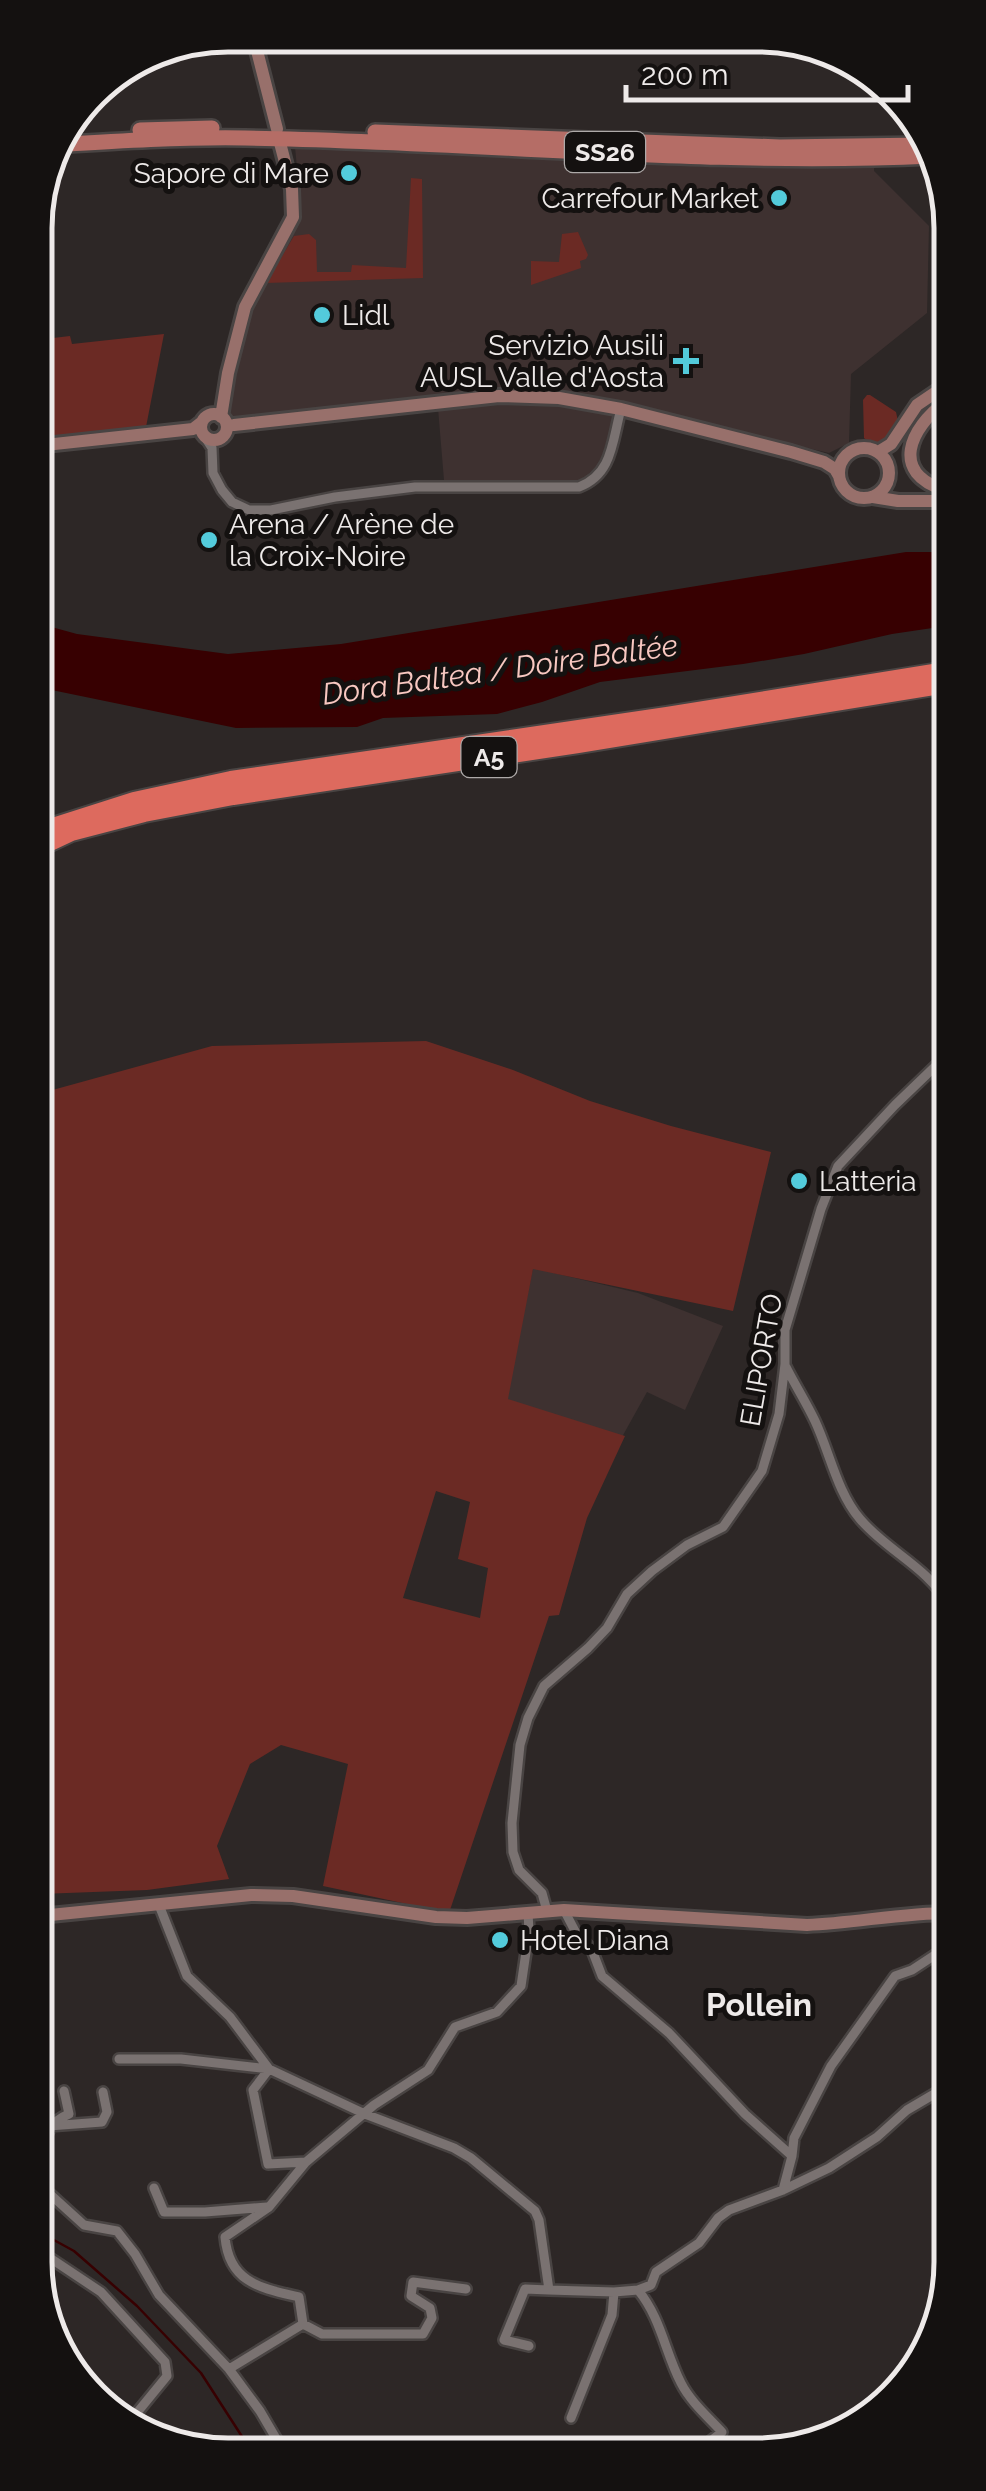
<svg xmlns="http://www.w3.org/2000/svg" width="986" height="2491" font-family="Raleway,sans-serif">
<rect width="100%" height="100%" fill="#2d2726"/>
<path fill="#3e3130" d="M 307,146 L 874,163 L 874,171 L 929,226 L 927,313 L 851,374 L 849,443 L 829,453 L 560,391 L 506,391 L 227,420 L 233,370 L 248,309 L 297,226 L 300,198 L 295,147 Z
M 561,401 L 615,413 L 600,463 L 587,476 L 574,483 L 555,484 L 444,480 L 438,408 Z
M 533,1268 L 638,1293 L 723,1326 L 685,1410 L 647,1392 L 622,1437 L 506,1399 Z"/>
<path fill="#6b2a24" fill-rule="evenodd" d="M 411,178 L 422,179 L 423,278 L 266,283 L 294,236 L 309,234 L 316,240 L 317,272 L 351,272 L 352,265 L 406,268 Z
M 578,232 L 588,255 L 586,259 L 580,261 L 581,268 L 531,285 L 531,261 L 559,262 L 562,234 Z
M 164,334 L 146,427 L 36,442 L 36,340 L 70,336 L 72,344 Z
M 867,395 L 870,395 L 896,412 L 899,426 L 887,442 L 872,445 L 864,438 L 863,400 Z
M 426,1041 L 513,1070 L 590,1101 L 671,1126 L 771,1152 L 733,1311 L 533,1269 L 508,1399 L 625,1436 L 587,1518 L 559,1615 L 549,1616 L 449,1913 L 323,1886 L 348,1764 L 281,1745 L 250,1764 L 217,1846 L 229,1879 L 147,1890 L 40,1894 L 38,1094 L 212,1046 ZM 436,1491 L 470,1502 L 458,1559 L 488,1568 L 480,1618 L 403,1598 Z"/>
<path fill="#370001" d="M 906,552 L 946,552 L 946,626 L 892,634 L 804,654 L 743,664 L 600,682 L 542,702 L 497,714 L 383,718 L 357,727 L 236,728 L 37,687 L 37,623 L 77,634 L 228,654 L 341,644 Z"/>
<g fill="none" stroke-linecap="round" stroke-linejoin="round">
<path stroke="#370001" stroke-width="2.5" d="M 41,2233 L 74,2251 L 137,2306 L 201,2373 L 252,2452"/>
<defs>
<path id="street" d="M 205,437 L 212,448 L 213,473 L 222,490 L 232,502 L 249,510 L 271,510 L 335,497 L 415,487 L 579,487 C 613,474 612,441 621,409
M 786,1367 C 795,1385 806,1402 815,1421 C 830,1453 837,1492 860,1519 C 887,1551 928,1567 949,1605
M 159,1905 L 187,1976 L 230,2017 L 269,2069 L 365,2114 L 454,2148 L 471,2158 L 535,2211 L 539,2220 L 549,2290 L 614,2292 L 612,2315 L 571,2418
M 564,1910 L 575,1931 L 592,1950 L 602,1976 L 669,2033 L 745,2114 L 792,2156
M 547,1911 L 542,1893 L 519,1870 L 513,1852 L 512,1823 L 520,1745 L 528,1718 L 544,1686 L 588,1648 L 607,1628 L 627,1594 L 652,1571 L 687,1545 L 723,1527 L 762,1471 L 779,1414 L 785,1364 L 785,1330 L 821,1209 L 838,1166 L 895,1105 L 947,1055
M 119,2059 L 181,2059 L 269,2069 L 253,2090 L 268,2164 L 306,2162
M 49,2126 L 102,2122 L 107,2112 L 103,2092
M 41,2161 C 46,2138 45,2124 69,2114 L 64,2091
M 41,2186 L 84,2225 L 117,2231 L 135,2254 L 159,2295 L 229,2369 L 260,2411 L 284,2452
M 154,2188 L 164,2212 L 205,2212 L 267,2207
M 783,2190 L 792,2156 L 794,2138 L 831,2066 L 895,1976 L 912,1970 L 950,1945
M 41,2252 L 101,2292 L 165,2362 L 167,2376 L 131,2420
M 638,2290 L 651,2285 L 656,2272 L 699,2243 L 718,2218 L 729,2210 L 783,2190 L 829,2168 L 877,2137 L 907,2110 L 941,2090 L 950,2088
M 614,2292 L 638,2290 C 661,2318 665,2352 681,2383 C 690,2401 708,2417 722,2432 L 708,2443 L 686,2450
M 303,2324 L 322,2334 L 423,2334 L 432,2318 L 430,2308 L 411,2296 L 413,2282 L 466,2289
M 529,2346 L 504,2340 L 525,2289 L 549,2290
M 229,2369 L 303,2324 L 299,2297 C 261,2288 229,2283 225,2237 L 269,2207 L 306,2162 L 374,2105 L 428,2070 L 455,2027 L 497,2012 L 521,1986 L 529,1932 L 528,1912
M 641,2450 L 650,2448 L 664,2450"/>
<path id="secondary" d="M 253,35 L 277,129
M 945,402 C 910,428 889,473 945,490
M201 427a13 13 0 1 1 26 0a13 13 0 1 1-26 0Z
M 221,417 L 228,373 L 245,307 L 293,217 L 292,189 L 279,139
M 234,425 L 499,396 L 559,398 L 621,409 L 791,452 L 824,462 L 835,469 L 839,476
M 36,446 L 193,429 L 202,422
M839 473a25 25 0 1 1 50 0a25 25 0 1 1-50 0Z
M 878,452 L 891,444 L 917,405 L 945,386
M 873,497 L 898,501 L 945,501
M 40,1916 L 251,1895 L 293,1896 L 436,1917 L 467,1918 L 564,1910 L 807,1925 C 855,1923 902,1913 950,1913"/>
<path id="primary" d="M 140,130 L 212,128
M 375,132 L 780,147 L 925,145
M 54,145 C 118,141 181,137 245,138 C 473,141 703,167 931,156"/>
<path id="highway" d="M 37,832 L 134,801 L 231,780 L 667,716 L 946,671
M 37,848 L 71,832 L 144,813 L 233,796 L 578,744 L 946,684"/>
</defs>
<use href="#street" stroke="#494443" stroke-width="14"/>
<use href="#secondary" stroke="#494443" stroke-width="18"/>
<use href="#primary" stroke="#494443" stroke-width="20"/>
<use href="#highway" stroke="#494443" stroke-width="22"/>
<use href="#street" stroke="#7a7271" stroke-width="9"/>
<use href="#secondary" stroke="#98706b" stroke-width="12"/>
<use href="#primary" stroke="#b56d66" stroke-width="15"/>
<use href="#highway" stroke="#dd6a5e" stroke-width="18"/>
</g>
<g fill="#53cbdb" stroke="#141110" stroke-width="4">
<circle cx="349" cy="173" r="10"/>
<circle cx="779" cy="198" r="10"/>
<circle cx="322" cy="315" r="10"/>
<path d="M681 346h10v10h10v10h-10v10h-10v-10h-10v-10h10z"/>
<circle cx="209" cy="540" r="10"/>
<circle cx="799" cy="1181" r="10"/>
<circle cx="500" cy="1940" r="10"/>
</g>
<g text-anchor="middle" stroke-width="10" stroke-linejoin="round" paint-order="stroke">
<g fill="#141110" stroke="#ada9a8" stroke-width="2.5">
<rect x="565" y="132" width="80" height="40" rx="8"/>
<rect x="461.5" y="737" width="55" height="40" rx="8"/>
</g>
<g font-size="25" font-weight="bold" fill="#eeeae9">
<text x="605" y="161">SS26</text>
<text x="489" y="766">A5</text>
</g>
<g font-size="28" fill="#eeeae9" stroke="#141110" text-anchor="start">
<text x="329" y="183" text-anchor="end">Sapore di Mare</text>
<text x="759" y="208" text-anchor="end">Carrefour Market</text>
<text x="342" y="325">Lidl</text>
<text x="664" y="355" text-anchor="end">Servizio Ausili<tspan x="664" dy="32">AUSL Valle d'Aosta</tspan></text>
<text x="229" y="534">Arena / Arène de<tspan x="229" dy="32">la Croix-Noire</tspan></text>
<text x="819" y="1191">Latteria</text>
<text x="520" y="1950">Hotel Diana</text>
</g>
<g font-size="28" fill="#eeeae9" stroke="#141110">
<text transform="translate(761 1360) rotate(-80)" y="10">ELIPORTO</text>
</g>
<g font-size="30" font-style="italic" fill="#f8c8c1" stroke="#141110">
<text transform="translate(500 670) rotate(-8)" y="10">Dora Baltea / Doire Baltée</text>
</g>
<g font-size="32" font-weight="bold" fill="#eeeae9" stroke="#141110">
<text x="759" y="2016">Pollein</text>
</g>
</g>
<path d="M0 0H986V2491H0ZM228 52H758A176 176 0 0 1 934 228V2262A176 176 0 0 1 758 2438H228A176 176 0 0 1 52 2262V228A176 176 0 0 1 228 52Z" fill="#141110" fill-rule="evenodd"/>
<path fill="none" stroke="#eeeae9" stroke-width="5" d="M228 52H758A176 176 0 0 1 934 228V2262A176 176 0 0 1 758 2438H228A176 176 0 0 1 52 2262V228A176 176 0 0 1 228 52Z"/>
<path d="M626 85v15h282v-15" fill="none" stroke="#eeeae9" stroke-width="5"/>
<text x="641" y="85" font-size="30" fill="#eeeae9" stroke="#141110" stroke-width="8" paint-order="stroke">200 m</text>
</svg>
